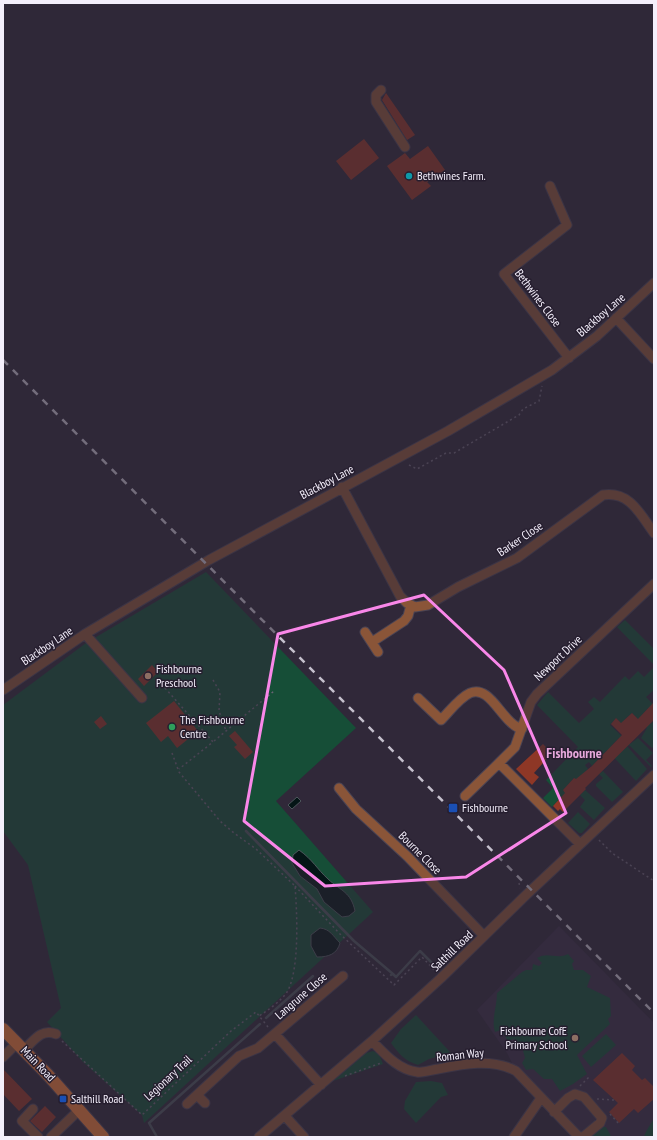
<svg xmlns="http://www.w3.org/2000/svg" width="657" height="1140" font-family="'PT Sans Narrow',sans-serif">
<rect width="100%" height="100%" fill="#302839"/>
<path fill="#3a2f46" d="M 559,926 L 654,1023 L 654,1137 L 579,1137 L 517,1073 L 507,1053 L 477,1010 Z"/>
<path fill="#164e37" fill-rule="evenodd" d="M 206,572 L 356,728 L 276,801 L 373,912 L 144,1123 L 142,1115 L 83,1062 L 47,1022 L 61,1008 L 28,865 L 3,831 L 3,705 L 86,643 Z
M 625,620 L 654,649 L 654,665 L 617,627 Z
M 654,667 L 654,690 L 646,697 L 654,705 L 654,714 L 648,708 L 642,715 L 651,724 L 654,720 L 654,746 L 652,748 L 641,738 L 647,728 L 632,713 L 625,719 L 622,724 L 616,718 L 610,725 L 630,744 L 638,738 L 653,753 L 646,760 L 652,766 L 651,767 L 629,745 L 627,746 L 647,769 L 636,781 L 607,750 L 592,766 L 589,762 L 585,765 L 588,769 L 577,780 L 574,778 L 563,790 L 567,795 L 562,796 L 552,807 L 543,798 L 553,788 L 546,780 L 578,747 L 537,705 L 548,692 L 579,723 L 594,709 L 588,702 L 594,697 L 600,702 L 625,676 L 629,680 L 638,671 L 644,677 ZM 619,738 L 627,747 L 619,754 L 611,746 Z
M 603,771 L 623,792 L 612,802 L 596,786 L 596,784 L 603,778 L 599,774 Z
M 585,790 L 605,808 L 594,820 L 580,807 L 585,800 L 580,795 Z
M 578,812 L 590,824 L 582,833 L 579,833 L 568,823 Z
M 568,954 L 574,961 L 572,964 L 574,970 L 583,970 L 591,976 L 587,987 L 610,998 L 611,1016 L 608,1019 L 610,1024 L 577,1055 L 587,1074 L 573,1084 L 560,1091 L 552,1079 L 544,1079 L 533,1069 L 526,1070 L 522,1063 L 525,1058 L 522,1047 L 514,1039 L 508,1041 L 501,1030 L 495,1032 C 491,1020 497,1006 497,993 L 522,972 L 526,970 L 532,970 L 533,964 L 539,966 L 542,963 L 537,958 C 548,951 557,960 568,954 Z
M 416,1015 L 451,1053 L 429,1059 L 418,1065 C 405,1061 399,1054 391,1043 L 401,1029 Z
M 606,1034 L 616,1045 L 591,1067 L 582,1056 Z
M 373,1051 L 379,1054 L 383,1064 L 333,1081 L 366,1053 Z
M 431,1081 L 442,1083 L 448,1095 L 441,1097 L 416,1123 L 404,1109 L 405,1101 L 416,1082 Z
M 654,1119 L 654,1137 L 644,1137 C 645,1132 651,1123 654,1119 Z
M 598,1127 L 606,1127 L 611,1136 L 614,1137 L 590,1137 Z"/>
<path fill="#041516" stroke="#4c565b" d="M 297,797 L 301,801 L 292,809 L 288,805 Z
M 299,850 C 313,860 317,869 328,879 C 341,891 351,892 355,911 L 349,916 L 342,917 L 324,902 L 317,889 L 300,876 L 292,863 L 293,855 Z
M 320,928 C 330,929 333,936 340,943 C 337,954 329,957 317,957 L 311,946 L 311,935 Z"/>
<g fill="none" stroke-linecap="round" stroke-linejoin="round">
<path stroke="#4c565b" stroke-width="2.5" d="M 246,831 L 354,941 L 393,974 L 391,975
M 393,974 L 396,977 L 420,951 L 437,968
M 266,1018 L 313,976
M 157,1137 L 149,1123 L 260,1024"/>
</g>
<path fill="#8e3726" d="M 386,93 L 415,135 L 407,140 L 382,100 Z
M 364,139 L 379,158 L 351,180 L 336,161 Z
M 428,146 L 445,170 L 427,182 L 431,186 L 412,200 L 387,166 L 405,153 L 410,159 Z
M 152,665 L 158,672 L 144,686 L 138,679 Z
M 174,701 L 198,731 L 177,748 L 168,736 L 161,742 L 146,723 Z
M 654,702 L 654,720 L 585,788 L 586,789 L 563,812 L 560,809 L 558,811 L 553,806 L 565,793 L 563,790 L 574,778 L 576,779 L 592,766 L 622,735 L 611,724 L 616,718 L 621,723 L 632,713 L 638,719 Z
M 101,716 L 107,724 L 100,729 L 94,722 Z
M 235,731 L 253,752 L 245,759 L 234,747 L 237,745 L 229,736 Z
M 543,744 L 552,753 L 534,773 L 539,777 L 532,785 L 516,769 Z
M 622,1053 L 635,1066 L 632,1070 L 642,1080 L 645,1078 L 654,1087 L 654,1099 L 638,1113 L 634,1109 L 619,1123 L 609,1112 L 618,1103 L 593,1080 Z
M 3,1069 L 32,1099 L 19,1111 L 3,1094 Z
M 45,1106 L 56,1117 L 42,1132 L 30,1121 Z"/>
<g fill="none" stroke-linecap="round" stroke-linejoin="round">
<defs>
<path id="minor" d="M 381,90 L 376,95 L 376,102 L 405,147
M 550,186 L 567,225 L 504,274 L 569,358
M 616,318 L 654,359
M 342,487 L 400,596 L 407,603 L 415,607 L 428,605 L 458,587 L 517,558 L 603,495 C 630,491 640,514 654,533
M 365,632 L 378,652
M 85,634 L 142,698
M 372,642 L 404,621 L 408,616 L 411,605
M 3,690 L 85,634 L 209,560 L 448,431 L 552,370 L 597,336 L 654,283
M 418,698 L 441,720 C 449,712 459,698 470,693 C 491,684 502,724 522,729
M 339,788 L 356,809 L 407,856 L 484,936
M 465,796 L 499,763
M 580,844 L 499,763 L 515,747 L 531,702 L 537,694 L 654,584
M 275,1034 L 321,1085
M 372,1041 C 384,1053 398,1070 417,1072 C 423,1073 431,1070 438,1069 C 463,1064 492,1058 516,1071 L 579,1137
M 24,1050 C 34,1040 42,1028 56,1034
M 3,1057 L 17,1043
M 197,1095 L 205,1103
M 187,1104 L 239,1056 L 258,1048 L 343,976
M 33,1109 L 22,1121 L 38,1137
M 554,1112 L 568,1098 L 575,1094 L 584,1097 L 602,1118 L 600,1123 L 583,1137
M 285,1116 L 304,1137
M 51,1137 L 76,1113
M 259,1137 L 372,1041 L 441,978 L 525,896 L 654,775
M 514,1137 L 541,1098"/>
<path id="major" d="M 3,1029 L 48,1075 L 103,1137"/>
</defs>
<use href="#minor" stroke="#4b4454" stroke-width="11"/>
<use href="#major" stroke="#4b4454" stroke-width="14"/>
<path stroke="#6b6474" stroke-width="1.5" stroke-dasharray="2 3" stroke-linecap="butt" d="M 409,465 L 417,469 L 446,453 L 454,453 L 519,415 L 523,409 L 539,401 L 542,386
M 213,680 L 220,692 L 219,711 L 226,731
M 165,688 L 213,742 L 179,769
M 214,741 L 274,691
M 172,753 L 179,772 L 220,821 L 234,833 L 256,849 L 295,886 C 297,911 300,970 287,992 C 283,999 266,1012 259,1016
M 599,840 L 612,853 L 654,881
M 519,883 L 520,888
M 295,886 L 340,934 L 394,985 L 422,957 L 436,972
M 62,1041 L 142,1115 L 231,1031 L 256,1012 L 268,1027
M 345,1076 L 381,1063
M 580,1086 L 589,1077
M 597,1099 L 614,1100
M 610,1114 L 620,1125"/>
<use href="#minor" stroke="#8a5538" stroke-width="9"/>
<use href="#major" stroke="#e57937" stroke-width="12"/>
<path stroke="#c5c0cd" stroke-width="2.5" stroke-dasharray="7 7" stroke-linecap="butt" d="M 3,360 L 654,1013"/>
</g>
<path d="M0 0H657V1140H0ZM 424,595 L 504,670 L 566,813 L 466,877 L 325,886 L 244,821 L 278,634 Z" fill="#302839" fill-opacity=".55" fill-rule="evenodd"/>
<path fill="none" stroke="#f987e9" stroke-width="3" stroke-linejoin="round" d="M 424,595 L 504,670 L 566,813 L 466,877 L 325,886 L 244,821 L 278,634 Z"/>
<circle fill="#0f9aa8" stroke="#261e2f" stroke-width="1.5" cx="409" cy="176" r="4"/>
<g fill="#8d6e63" stroke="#261e2f" stroke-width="1.5">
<circle cx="148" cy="676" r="4"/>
<circle cx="575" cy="1038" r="4"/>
</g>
<circle fill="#2e9e5b" stroke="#261e2f" stroke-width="1.5" cx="172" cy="727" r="4"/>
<g fill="#1a4fb4" stroke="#261e2f" stroke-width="1.5">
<rect x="448" y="803" width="10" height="10" rx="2"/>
<rect x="59" y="1095" width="8" height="8" rx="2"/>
</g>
<g text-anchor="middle" stroke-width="3" stroke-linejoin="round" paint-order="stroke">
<g font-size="12" fill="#f4effb" stroke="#261e2f" text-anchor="start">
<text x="417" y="180">Bethwines Farm.</text>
<text x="156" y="673">Fishbourne<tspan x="156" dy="14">Preschool</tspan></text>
<text x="180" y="724">The Fishbourne<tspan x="180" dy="14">Centre</tspan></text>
<text x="462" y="812">Fishbourne</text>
<text x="567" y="1035" text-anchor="end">Fishbourne CofE<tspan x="567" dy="14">Primary School</tspan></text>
<text x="71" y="1103">Salthill Road</text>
</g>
<g font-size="12" fill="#f4effb" stroke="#261e2f">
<text transform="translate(538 298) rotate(53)" y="4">Bethwines Close</text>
<text transform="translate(601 315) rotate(-41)" y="4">Blackboy Lane</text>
<text transform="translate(327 482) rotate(-28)" y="4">Blackboy Lane</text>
<text transform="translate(520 539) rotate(-34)" y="4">Barker Close</text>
<text transform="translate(47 646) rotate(-34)" y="4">Blackboy Lane</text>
<text transform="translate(558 658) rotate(-43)" y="4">Newport Drive</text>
<text transform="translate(420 853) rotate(45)" y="4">Bourne Close</text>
<text transform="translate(452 951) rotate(-44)" y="4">Salthill Road</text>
<text transform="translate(301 996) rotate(-41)" y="4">Langrune Close</text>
<text transform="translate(460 1055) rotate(-6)" y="4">Roman Way</text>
<text transform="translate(38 1064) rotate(46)" y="4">Main Road</text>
<text transform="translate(168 1078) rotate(-43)" y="4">Legionary Trail</text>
</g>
<g font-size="14" font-weight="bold" fill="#e6a7db" stroke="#261e2f">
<text x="574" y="758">Fishbourne</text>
</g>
</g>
<rect width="657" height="1140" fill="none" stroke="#f4effb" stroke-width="8"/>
</svg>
